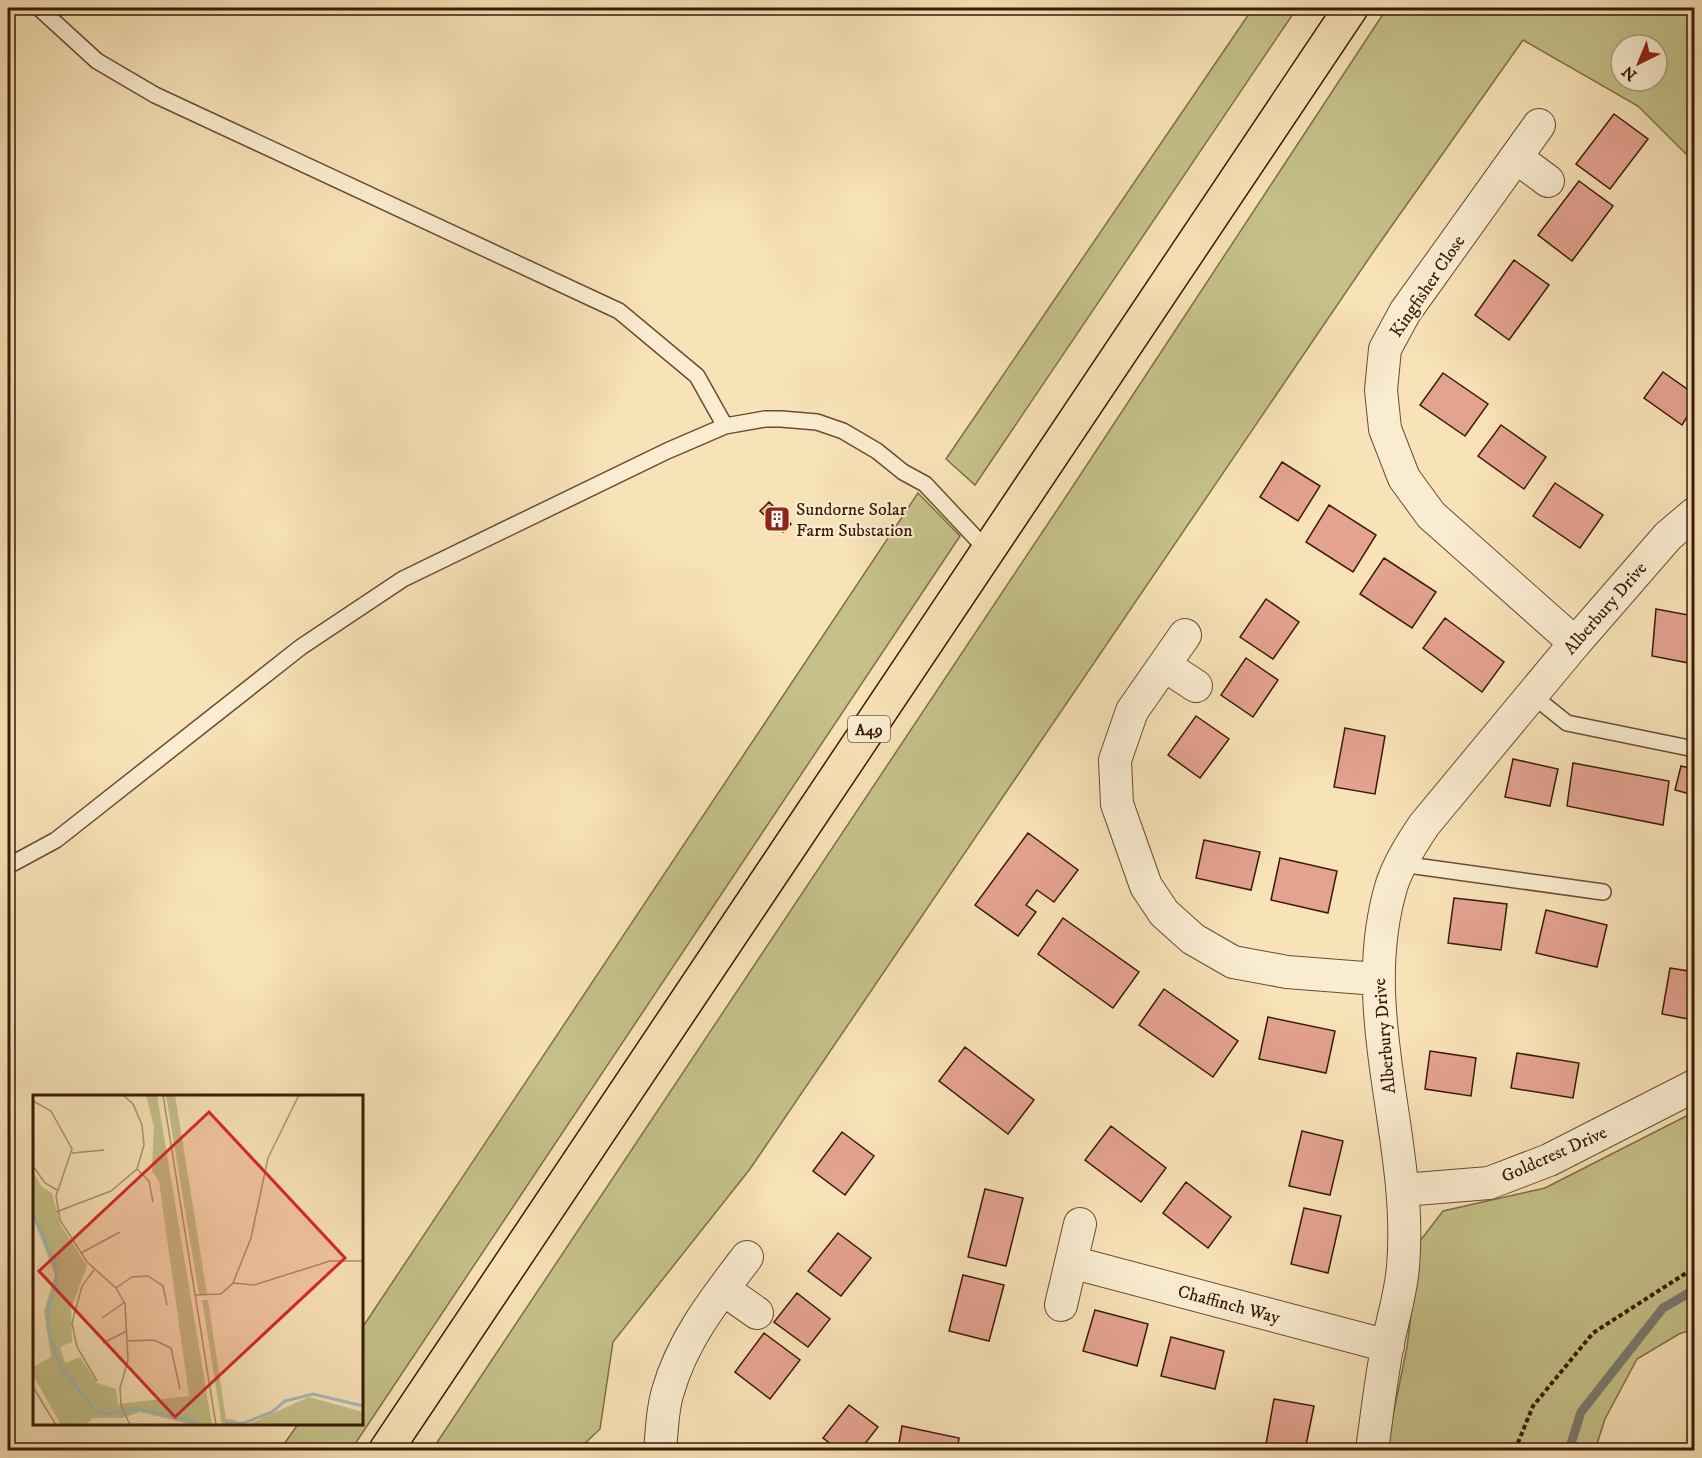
<svg xmlns="http://www.w3.org/2000/svg" width="1702" height="1458" font-family="'IM FELL DW Pica',serif">
<rect width="100%" height="100%" fill="#f8e2b7"/>
<filter id="stains"><feTurbulence type="fractalNoise" baseFrequency=".00333" numOctaves="4"/><feColorMatrix values="0 0 0 0 .2 0 0 0 0 .09 0 0 0 0 .02 0 0 0 .5 -.17"/></filter>
<radialGradient id="worn" r=".72"><stop offset=".6" stop-color="#630" stop-opacity="0"/><stop offset="1" stop-color="#630" stop-opacity=".3"/></radialGradient>
<path fill="#c5c189" stroke="#7f6e48" stroke-width="1.5" fill-rule="evenodd" d="M 1253,8 L 1297,8 L 975,485 L 946,459 Z
M 1387,8 L 1694,8 L 1694,162 L 1638,106 L 1523,40 L 1376,248 L 750,1169 L 613,1342 L 600,1429 L 578,1450 L 432,1450 L 1075,483 ZM 1621,45 L 1657,45 L 1657,81 L 1621,81 Z
M 918,493 L 960,536 L 351,1450 L 280,1450 L 298,1424 L 362,1424 L 362,1328 Z
M 1694,1112 L 1694,1329 L 1679,1334 L 1637,1359 L 1605,1419 L 1595,1450 L 1386,1450 L 1407,1347 L 1420,1241 L 1443,1211 L 1545,1188 Z"/>
<g fill="none" stroke-linecap="round" stroke-linejoin="round">
<path stroke="#797b72" stroke-width="9" d="M 1569,1450 L 1581,1412 L 1663,1308 L 1694,1290"/>
</g>
<path fill="#e4a291" stroke="#391b07" stroke-width="1.5" d="M 1614,114 L 1648,139 L 1610,189 L 1576,164 Z
M 1579,181 L 1613,206 L 1572,261 L 1538,235 Z
M 1514,260 L 1549,285 L 1509,340 L 1475,315 Z
M 1663,372 L 1694,394 L 1694,406 L 1682,425 L 1644,398 Z
M 1443,373 L 1488,404 L 1465,436 L 1420,405 Z
M 1501,425 L 1546,457 L 1524,489 L 1478,456 Z
M 1282,462 L 1320,486 L 1298,521 L 1260,497 Z
M 1555,483 L 1603,515 L 1580,548 L 1533,516 Z
M 769,502 L 791,524 L 783,532 L 760,511 Z
M 1329,505 L 1376,535 L 1353,572 L 1306,542 Z
M 1384,558 L 1436,592 L 1412,628 L 1360,594 Z
M 1266,599 L 1299,622 L 1273,659 L 1240,637 Z
M 1656,609 L 1694,616 L 1694,664 L 1652,656 Z
M 1445,618 L 1504,662 L 1482,692 L 1423,648 Z
M 1246,658 L 1278,680 L 1253,717 L 1221,695 Z
M 1196,716 L 1229,739 L 1200,778 L 1168,755 Z
M 1345,728 L 1385,736 L 1375,794 L 1334,787 Z
M 1513,759 L 1558,769 L 1550,806 L 1505,797 Z
M 1573,763 L 1669,781 L 1663,825 L 1567,806 Z
M 1681,766 L 1694,769 L 1694,795 L 1675,790 Z
M 1028,833 L 1078,870 L 1054,902 L 1037,890 L 1026,905 L 1036,912 L 1018,936 L 975,905 Z
M 1204,840 L 1260,852 L 1251,890 L 1196,878 Z
M 1280,858 L 1337,871 L 1328,913 L 1271,900 Z
M 1454,898 L 1507,904 L 1501,950 L 1448,943 Z
M 1546,910 L 1607,925 L 1597,967 L 1536,953 Z
M 1063,918 L 1139,972 L 1113,1008 L 1038,954 Z
M 1670,968 L 1694,972 L 1694,1020 L 1662,1014 Z
M 1164,989 L 1238,1041 L 1213,1077 L 1139,1025 Z
M 1268,1017 L 1335,1031 L 1326,1073 L 1259,1059 Z
M 965,1047 L 1034,1100 L 1008,1134 L 939,1081 Z
M 1430,1051 L 1476,1058 L 1471,1096 L 1425,1089 Z
M 1517,1053 L 1579,1063 L 1573,1098 L 1511,1088 Z
M 1111,1126 L 1166,1168 L 1141,1202 L 1085,1160 Z
M 1302,1131 L 1343,1141 L 1330,1195 L 1289,1186 Z
M 842,1132 L 874,1156 L 845,1195 L 813,1171 Z
M 1186,1182 L 1231,1217 L 1208,1248 L 1163,1213 Z
M 985,1189 L 1023,1198 L 1006,1266 L 968,1257 Z
M 1304,1208 L 1341,1216 L 1328,1273 L 1291,1264 Z
M 838,1233 L 871,1258 L 841,1296 L 808,1271 Z
M 963,1275 L 1004,1285 L 989,1341 L 949,1331 Z
M 797,1293 L 830,1319 L 808,1347 L 774,1322 Z
M 1095,1310 L 1148,1324 L 1137,1366 L 1083,1351 Z
M 764,1333 L 800,1360 L 770,1399 L 735,1372 Z
M 1171,1337 L 1224,1351 L 1215,1389 L 1161,1376 Z
M 1274,1399 L 1314,1406 L 1305,1450 L 1265,1450 Z
M 849,1405 L 878,1427 L 860,1450 L 839,1450 L 823,1438 Z
M 902,1426 L 959,1438 L 957,1450 L 898,1450 Z
M 991,1445 L 1015,1450 L 990,1450 Z"/>
<g fill="none" stroke-linecap="round" stroke-linejoin="round">
<defs>
<path id="service" d="M 39,8 L 97,61 L 155,95 L 619,311 L 697,376 L 725,426
M 1532,695 L 1567,723 L 1694,749
M 1401,864 L 1603,892
M 8,866 L 56,840 L 301,647 L 403,579 L 667,451 L 725,426 L 765,419 L 781,419 L 817,422 L 843,431 L 877,451 L 903,472 L 925,484 L 988,551"/>
<path id="minor" d="M 1539,125 L 1405,312 L 1385,349 L 1381,390 L 1385,429 L 1404,478 L 1431,515 L 1575,643
M 1517,158 L 1548,181
M 1185,635 L 1132,711 L 1115,760 L 1117,804 L 1146,886 L 1164,913 L 1193,939 L 1233,962 L 1287,972 L 1377,979
M 1164,665 L 1196,686
M 1403,1190 L 1489,1183 L 1549,1160 L 1694,1086
M 1071,1262 L 1388,1346
M 723,1289 L 757,1313
M 1061,1305 L 1080,1224
M 660,1450 C 662,1431 662,1410 668,1391 C 683,1339 715,1299 747,1257
M 1372,1450 C 1377,1415 1381,1378 1388,1343 C 1393,1318 1401,1292 1403,1267 C 1414,1139 1353,1011 1392,884 C 1399,863 1412,843 1424,825 L 1575,643 L 1668,536 L 1694,514"/>
<path id="trunk" d="M 386,1450 L 1351,8"/>
</defs>
<use href="#service" stroke="#694d33" stroke-width="18"/>
<use href="#minor" stroke="#694d33" stroke-width="34"/>
<use href="#trunk" stroke="#391b07" stroke-width="36"/>
<path stroke="#391b07" stroke-width="4" stroke-dasharray="4.5 3" stroke-linecap="butt" d="M 1515,1450 L 1533,1406 L 1593,1333 L 1694,1268"/>
<use href="#service" stroke="#faecd0" stroke-width="15"/>
<use href="#minor" stroke="#faecd0" stroke-width="32"/>
<use href="#trunk" stroke="#f8e2b7" stroke-width="33"/>
</g>
<defs>
<symbol id="building-square" viewBox="-11 -11 22 22"><rect x="-9" y="-9" width="18" height="18" rx="4" fill="#8f2418" stroke="#faecd0"/><path d="M-4-6H4V6H1V3H-1V6H-4ZM-2.5-4.3h1.7v1.8h-1.7ZM.8-4.3h1.7v1.8H.8ZM-2.5-1h1.7V.8h-1.7ZM.8-1h1.7V.8H.8Z" fill="#fff"/></symbol>
</defs>
<g fill-rule="evenodd">
<use href="#building-square" x="762" y="504" width="30" height="30"/>
</g>
<g text-anchor="middle" stroke-width="4.5" stroke-linejoin="round" paint-order="stroke">
<rect fill="#faecd0" stroke="#735a43" stroke-width="1.5" x="848" y="716" width="42" height="26" rx="4.5"/>
<g font-size="16" font-weight="bold" fill="#391b07">
<text x="869" y="735">A49</text>
</g>
<g font-size="18" fill="#391b07" stroke="#faecd0">
<text transform="translate(1427 286) rotate(-56)" y="6">Kingfisher Close</text>
<text transform="translate(1605 608) rotate(-49)" y="6">Alberbury Drive</text>
<text transform="translate(1384 1036) rotate(-95)" y="6">Alberbury Drive</text>
<text transform="translate(1554 1154) rotate(-24)" y="6">Goldcrest Drive</text>
<text transform="translate(1229 1304) rotate(15)" y="6">Chaffinch Way</text>
</g>
<g font-size="18" fill="#391b07" stroke="#faecd0" text-anchor="start">
<text x="796" y="515">Sundorne Solar<tspan x="796" dy="21">Farm Substation</tspan></text>
</g>
</g>
<g transform="translate(33 1095)">
<rect width="330" height="330" fill="#f8e2b7"/>
<path d="M 113,0 L 124,0 L 179,330 L 160,330 L 107,317 L 89,323 L 60,323 L 52,330 L 28,330 L 0,280 L 0,272 L 18,262 L 11,216 L 22,180 L 0,122 L 0,77 L 9,92 L 19,98 L 27,129 L 54,171 L 38,213 L 39,247 L 27,252 L 32,268 L 47,262 L 64,288 L 83,294 L 85,309 L 156,301 L 126,86 L 119,76 L 121,32 ZM 133,0 L 142,0 L 174,199 L 166,199 ZM 169,205 L 175,205 L 193,324 L 203,325 L 204,330 L 189,330 ZM 276,302 L 330,317 L 330,330 L 214,330 Z" fill="#c5c189"/>
<path fill="none" stroke="#a3bbba" stroke-width="3" d="M 0,119 L 22,169 L 24,187 L 15,215 L 15,233 L 27,271 L 61,314 L 72,319 L 89,317M 93,315 L 106,314 L 164,327M 193,328 L 211,328 L 239,317 L 252,306 L 280,299 L 330,311"/>
<path fill="none" stroke="#ac9271" stroke-width="1.5" d="M 130,0 L 183,330M 0,6 L 18,16 L 39,54 L 23,101 L 27,125 L 54,167 L 83,193 L 92,209 L 95,265 L 87,293 L 88,310 L 97,330M 39,58 L 71,55M 0,71 L 12,88 L 24,95M 104,74 L 116,86 L 120,107M 23,117 L 78,96 L 104,74 L 111,50 L 109,30 L 100,9 L 90,0M 48,158 L 87,137M 61,175 L 49,191 L 39,228 L 44,252 L 64,286M 200,188 L 221,190 L 297,166 L 330,166M 83,193 L 99,182 L 115,181 L 130,191 L 134,210M 162,200 L 188,199 L 200,188 L 218,143 L 235,63 L 266,0M 69,223 L 92,207M 95,246 L 121,245 L 138,253 L 147,294M 70,248 L 94,236M 0,292 L 23,330"/>
<path fill="#d62828" fill-opacity="0.15" stroke="#d62828" stroke-width="3" d="M 176,17 L 312,163 L 142,322 L 6,176 Z"/>
<rect width="330" height="330" fill="none" stroke="#391b07" stroke-width="3"/>
</g>
<rect width="1702" height="1458" fill="none" stroke="#f8e2b7" stroke-width="30"/>
<rect x="9" y="9" width="1684" height="1440" fill="none" stroke="#391b07" stroke-width="3"/>
<rect x="15" y="15" width="1672" height="1428" fill="none" stroke="#391b07" stroke-width="1.5"/>
<g transform="translate(1639 63) rotate(223)"><circle r="28" fill="#faecd0" stroke="#ad9880" stroke-width="1.5"/>
<path d="M0-4.5L10 22L0 15L-10 22Z" fill="#8f2418"/>
<text y="-9" font-size="16" font-weight="bold" text-anchor="middle" fill="#391b07">N</text>
</g>
<rect width="100%" height="100%" filter="url(#stains)"/>
<rect width="100%" height="100%" fill="url(#worn)"/>
</svg>
